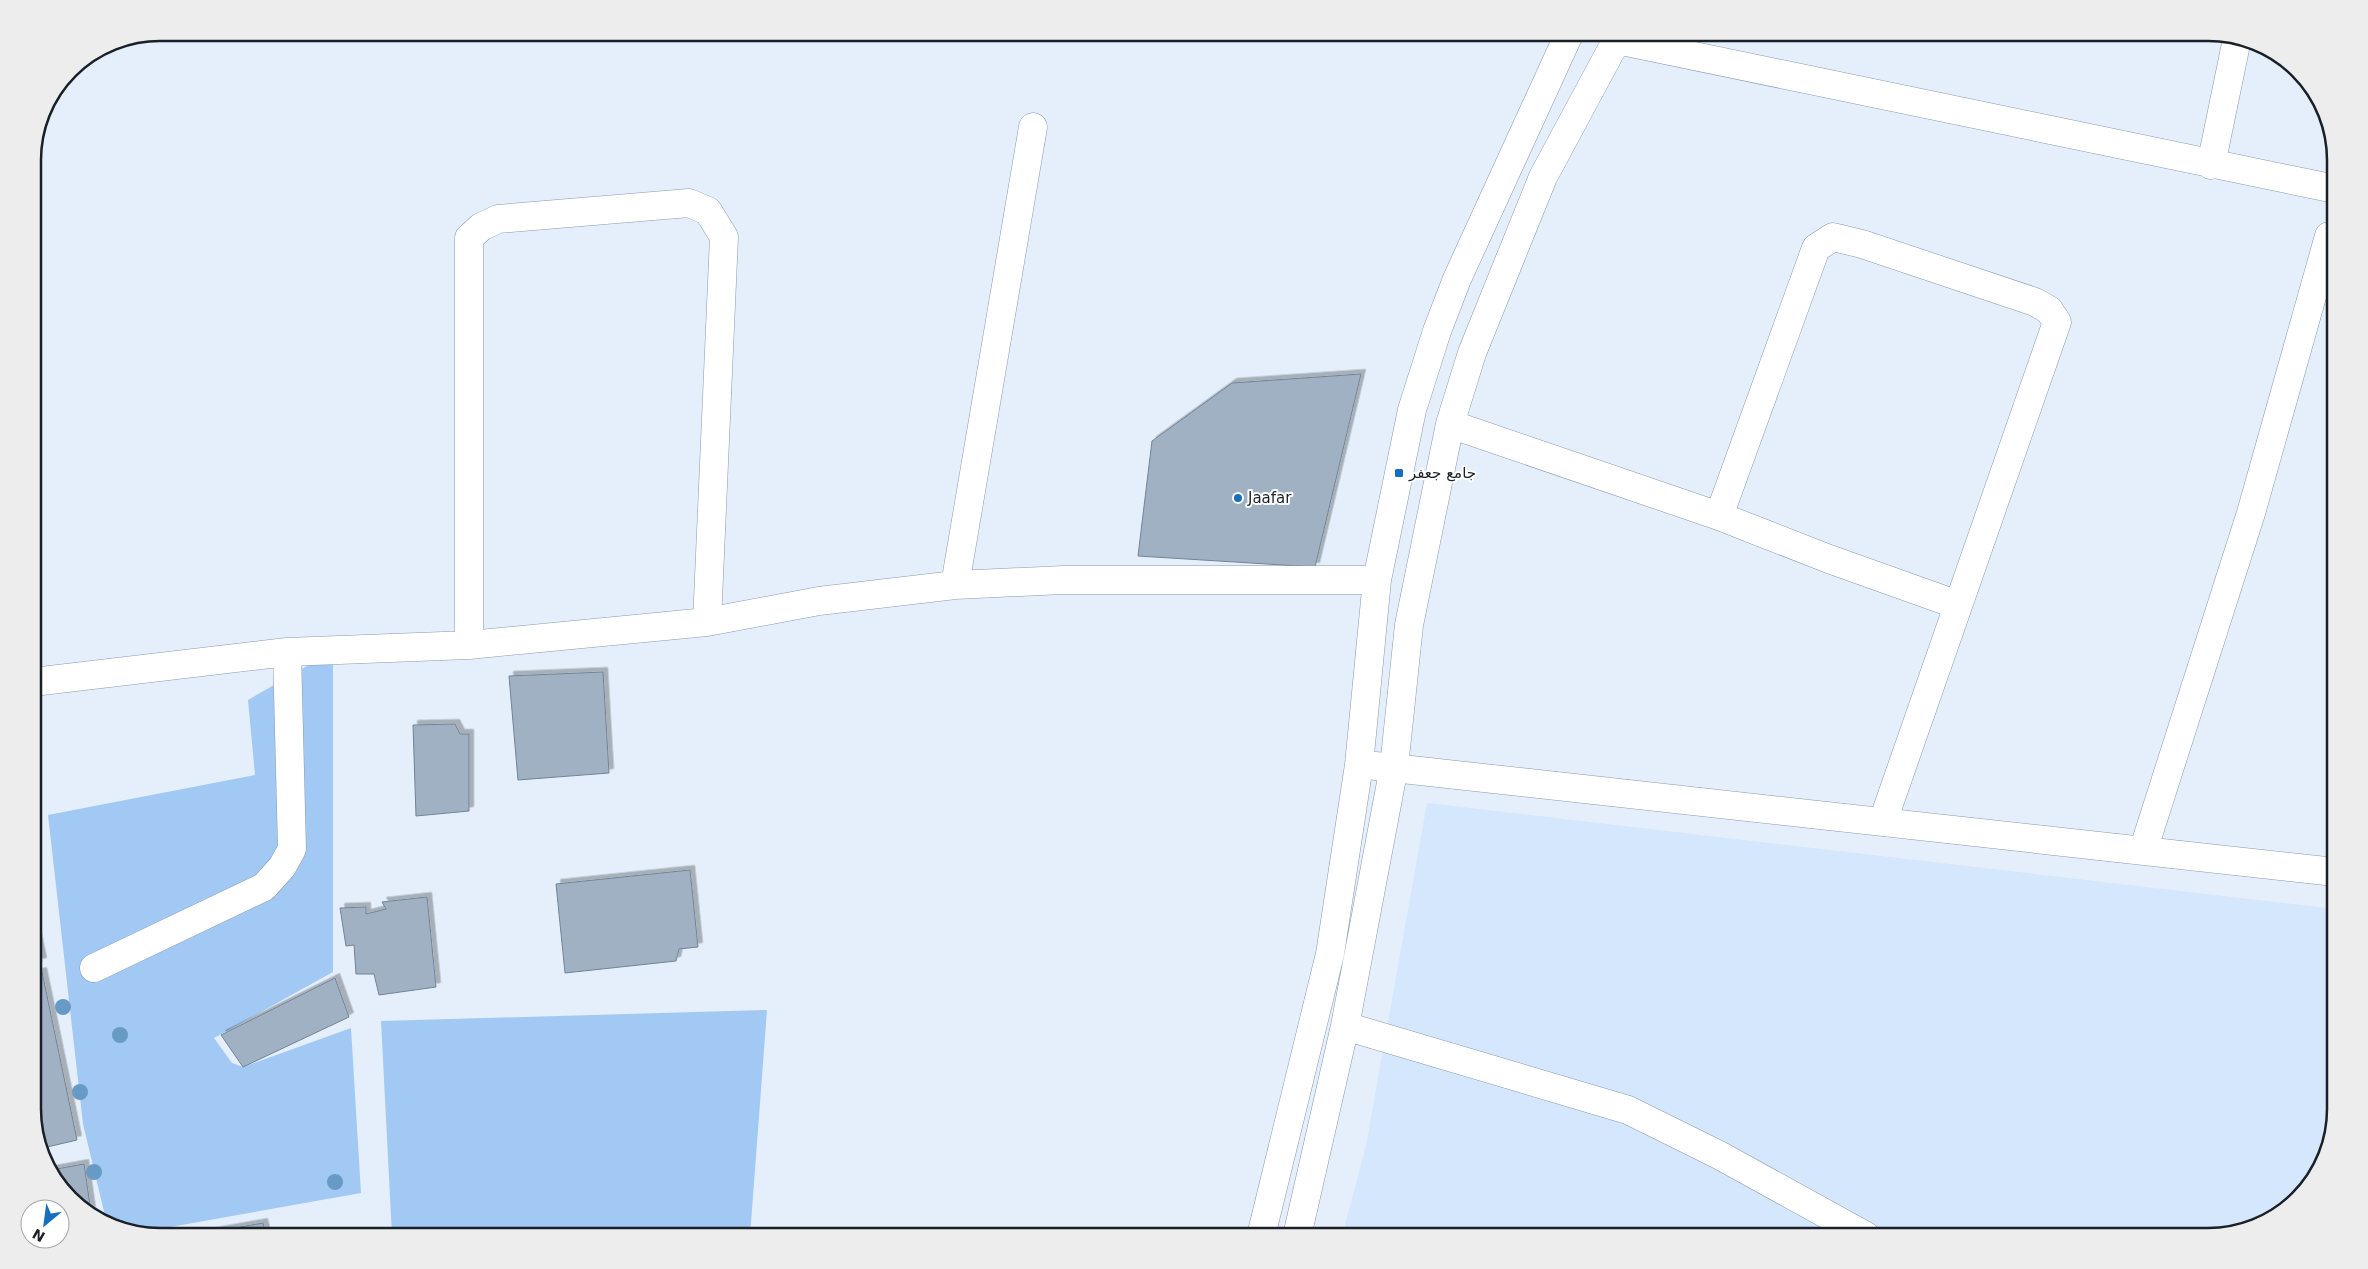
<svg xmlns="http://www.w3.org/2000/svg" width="2368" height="1269" font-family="'DejaVu Sans',Vazirmatn,sans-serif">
<defs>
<filter id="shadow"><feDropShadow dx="4.5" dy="-4.5" stdDeviation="0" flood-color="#0004"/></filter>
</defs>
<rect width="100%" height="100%" fill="#e4effb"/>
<path fill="#d4e7fc" d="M 1427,803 L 2335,909 L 2335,1109 L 2322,1166 L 2279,1215 L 2208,1236 L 1342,1236 L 1366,1146 Z"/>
<path fill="#a1c9f4" d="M 333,651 L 333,972 L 214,1038 L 232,1063 L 243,1067 L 351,1028 L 361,1193 L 142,1232 L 107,1224 L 83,1124 L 48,815 L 255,775 L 248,700 Z
M 767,1010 L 750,1236 L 392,1236 L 381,1021 Z"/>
<path fill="#a0b1c4" stroke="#738395" filter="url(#shadow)" d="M 1361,374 L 1315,567 L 1138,556 L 1152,441 L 1232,383 Z
M 603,672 L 609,773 L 518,780 L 509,676 Z
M 455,724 L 460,734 L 469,734 L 469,811 L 416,816 L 413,725 Z
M 690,870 L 698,947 L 679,949 L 676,961 L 565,973 L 556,884 Z
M 427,897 L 436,987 L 379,995 L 374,974 L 356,974 L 354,945 L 346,946 L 340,908 L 366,907 L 366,914 L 386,909 L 382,902 Z
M 33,919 L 42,962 L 33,964 Z
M 42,972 L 77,1140 L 43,1148 L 33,1118 L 33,974 Z
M 335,978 L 349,1017 L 243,1067 L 221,1035 Z
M 84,1164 L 91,1212 L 54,1180 L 51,1170 Z
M 263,1223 L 266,1236 L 202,1236 L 201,1234 Z"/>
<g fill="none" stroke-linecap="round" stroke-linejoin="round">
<defs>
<path id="minor" d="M 1617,40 L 2335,189
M 2211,165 L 2237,39
M 1450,424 L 1719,516 L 1829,559 L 1958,605
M 1719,516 L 1816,248 L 1833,237 L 1862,244 L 2035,302 L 2049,310 L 2057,322 L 1883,821
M 955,585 L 1033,127
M 469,645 L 469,238 L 481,227 L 498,219 L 689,203 L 708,211 L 724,237 L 707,622
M 33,682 L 287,652 L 469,645 L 707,622 L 819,601 L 955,585 L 1063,580 L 1377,580
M 1375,766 L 2335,872
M 2143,851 L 2251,513 L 2329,236
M 94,968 L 264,887 L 282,867 L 292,849 L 287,652
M 1345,1026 L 1628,1110 L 1719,1155 L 1866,1236
M 1261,1236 L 1330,954 L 1359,765 L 1377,580 L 1412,410 L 1437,331 L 1457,279 L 1570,32
M 1297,1236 L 1345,1026 L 1394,767 L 1409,625 L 1450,424 L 1472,353 L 1543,177 L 1621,32"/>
</defs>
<use href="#minor" stroke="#8a9aad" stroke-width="29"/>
<use href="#minor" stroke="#fff" stroke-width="28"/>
</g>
<g fill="#679bc6">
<circle cx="63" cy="1007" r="8"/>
<circle cx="120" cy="1035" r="8"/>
<circle cx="80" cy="1092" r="8"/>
<circle cx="94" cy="1172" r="8"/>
<circle cx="335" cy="1182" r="8"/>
</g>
<g fill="#166ebc" stroke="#fff" stroke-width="2">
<rect x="1394" y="468" width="10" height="10" rx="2.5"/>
<circle cx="1238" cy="498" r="5"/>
</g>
<g text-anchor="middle" stroke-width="4" stroke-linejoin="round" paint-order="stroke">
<g font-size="15" fill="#1a2028" stroke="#fff" text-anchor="start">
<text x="1409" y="478">جامع جعفر</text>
<text x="1248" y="503">Jaafar</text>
</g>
</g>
<path d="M0 0H2368V1269H0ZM160 41H2208A119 119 0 0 1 2327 160V1109A119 119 0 0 1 2208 1228H160A119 119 0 0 1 41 1109V160A119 119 0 0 1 160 41Z" fill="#ededee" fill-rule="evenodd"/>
<path fill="none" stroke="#1a2028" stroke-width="2.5" d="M160 41H2208A119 119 0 0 1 2327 160V1109A119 119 0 0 1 2208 1228H160A119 119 0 0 1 41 1109V160A119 119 0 0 1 160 41Z"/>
<g transform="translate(45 1224) rotate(209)"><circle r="24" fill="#ffffff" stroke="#a3a6a9"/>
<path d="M0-4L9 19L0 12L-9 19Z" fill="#166ebc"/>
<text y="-8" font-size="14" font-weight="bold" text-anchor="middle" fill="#1a2028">N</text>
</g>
</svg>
